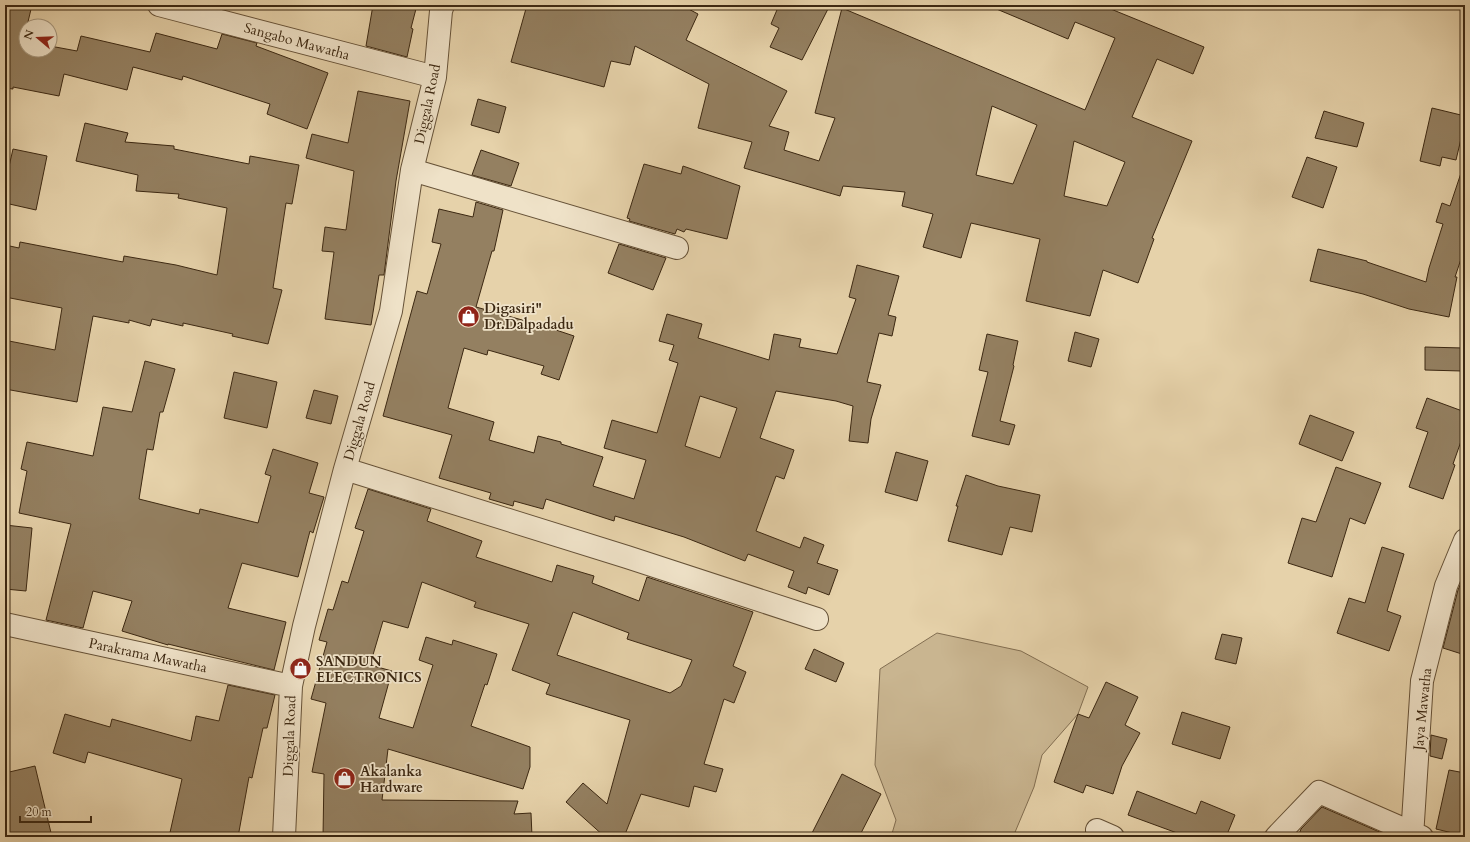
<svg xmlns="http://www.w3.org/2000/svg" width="1470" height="842" font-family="Cardo,serif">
<rect width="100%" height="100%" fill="#e6d2aa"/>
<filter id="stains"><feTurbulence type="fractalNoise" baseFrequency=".005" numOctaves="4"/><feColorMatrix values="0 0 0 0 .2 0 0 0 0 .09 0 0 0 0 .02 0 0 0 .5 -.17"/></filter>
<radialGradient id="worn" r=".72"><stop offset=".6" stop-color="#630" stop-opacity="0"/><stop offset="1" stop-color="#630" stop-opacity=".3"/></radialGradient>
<path fill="#c9b590" stroke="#826e51" d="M 937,633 L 1021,651 L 1088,687 L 1078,714 L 1042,755 L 1034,787 L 1013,837 L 891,837 L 896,820 L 875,765 L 880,669 Z"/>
<path fill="#948061" stroke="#3c2812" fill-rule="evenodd" d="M 5,5 L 32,5 L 27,26 L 26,26 L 24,41 L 26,41 L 26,50 L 50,50 L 50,46 L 77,51 L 81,36 L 150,52 L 156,33 L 217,49 L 222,34 L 257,43 L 256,46 L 328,73 L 307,129 L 267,114 L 270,104 L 183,76 L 182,80 L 133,67 L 127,90 L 64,74 L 59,96 L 13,87 L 13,89 L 5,88 Z
M 373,5 L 417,5 L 411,28 L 413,29 L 407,57 L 366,46 Z
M 527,5 L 681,5 L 698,14 L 686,40 L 787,91 L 769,126 L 789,132 L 784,150 L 819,161 L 835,118 L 815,113 L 842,8 L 1085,110 L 1115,38 L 1075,22 L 1068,39 L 987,5 L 1101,5 L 1204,47 L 1193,74 L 1157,59 L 1132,117 L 1192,141 L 1152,238 L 1154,239 L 1138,283 L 1103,270 L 1090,316 L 1026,301 L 1040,239 L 971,223 L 961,258 L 923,247 L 933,214 L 902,206 L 905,192 L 843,186 L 840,196 L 744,168 L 752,142 L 698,128 L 709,84 L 635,46 L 630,65 L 611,61 L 604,87 L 511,62 ZM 992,106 L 1037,125 L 1013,184 L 976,175 ZM 1074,141 L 1125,162 L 1107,206 L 1064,196 Z
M 779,5 L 830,5 L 802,60 L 770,47 L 779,28 L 771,24 Z
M 358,91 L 410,101 L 396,181 L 384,275 L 379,275 L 371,325 L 325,319 L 334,252 L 322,251 L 325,227 L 346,230 L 354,171 L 306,158 L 312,134 L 348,143 Z
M 478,99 L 506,107 L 499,133 L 471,125 Z
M 1432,108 L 1465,116 L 1465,122 L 1456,160 L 1442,157 L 1440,166 L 1420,161 Z
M 1324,111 L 1364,123 L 1357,147 L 1315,138 Z
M 85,123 L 128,133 L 125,142 L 174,146 L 174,149 L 249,164 L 250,156 L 299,165 L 292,204 L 286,203 L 273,288 L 282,290 L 268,344 L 232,336 L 233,334 L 183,323 L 183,326 L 152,319 L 150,326 L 129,320 L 129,323 L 93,316 L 77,402 L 5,389 L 5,360 L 9,341 L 55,350 L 62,308 L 5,297 L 5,245 L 19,248 L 20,242 L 123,262 L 124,256 L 176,265 L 217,275 L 227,208 L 178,198 L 179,194 L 136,191 L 138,175 L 76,161 Z
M 13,149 L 47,156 L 36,210 L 5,203 L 5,184 Z
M 481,150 L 519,163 L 511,186 L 472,175 Z
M 1307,157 L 1337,167 L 1323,208 L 1292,197 Z
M 644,164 L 681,174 L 683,166 L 740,186 L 727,239 L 686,229 L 684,232 L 677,229 L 675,234 L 629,221 L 630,219 L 627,218 Z
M 1462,170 L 1465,171 L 1465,247 L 1455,277 L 1457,277 L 1449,317 L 1409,309 L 1363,294 L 1310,281 L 1318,249 L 1367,261 L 1367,262 L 1426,282 L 1429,268 L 1443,224 L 1436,222 L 1442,203 L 1450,206 Z
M 476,202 L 503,210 L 494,251 L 492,251 L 476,307 L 547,327 L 574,336 L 559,380 L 541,374 L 544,366 L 488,350 L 487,355 L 464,348 L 448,408 L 494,422 L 489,440 L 534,453 L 538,436 L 561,442 L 561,444 L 603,457 L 593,486 L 634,499 L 646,460 L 604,448 L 612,420 L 657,433 L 678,363 L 669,360 L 674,345 L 659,341 L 667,314 L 702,324 L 698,338 L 769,360 L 774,334 L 801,339 L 799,347 L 837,354 L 856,299 L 849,297 L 857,265 L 899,276 L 888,315 L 896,317 L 892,336 L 879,333 L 867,382 L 881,385 L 871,419 L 868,443 L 849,441 L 853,406 L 836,401 L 776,391 L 760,438 L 794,450 L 784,479 L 776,476 L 756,531 L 800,548 L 804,537 L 824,545 L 817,563 L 838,570 L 829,595 L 808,587 L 806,594 L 788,587 L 794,571 L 748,554 L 745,561 L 684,537 L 615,516 L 614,521 L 546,499 L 543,509 L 514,501 L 513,506 L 489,499 L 491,493 L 439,478 L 452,435 L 383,416 L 417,291 L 427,294 L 441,244 L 432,242 L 439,209 L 473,217 ZM 700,396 L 737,408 L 720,458 L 685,446 Z
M 619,244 L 666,258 L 653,290 L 608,273 Z
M 1075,332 L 1099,339 L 1091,367 L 1068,361 Z
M 987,334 L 1018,341 L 1013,365 L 1014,366 L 1000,421 L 1015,425 L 1009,445 L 972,436 L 988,372 L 979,370 Z
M 1425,347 L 1463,348 L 1462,371 L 1425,370 Z
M 145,361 L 175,369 L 163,412 L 160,412 L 153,450 L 147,449 L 139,499 L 199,514 L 200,509 L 258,523 L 271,476 L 265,474 L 273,449 L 318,463 L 309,493 L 324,497 L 313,533 L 310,531 L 298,577 L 242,563 L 228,608 L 286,622 L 274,670 L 168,644 L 168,645 L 122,631 L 132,601 L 93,591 L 83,628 L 46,620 L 71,524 L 19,513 L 27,471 L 21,469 L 27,442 L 93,456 L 103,407 L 132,412 Z
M 234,372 L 277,382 L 267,428 L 224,418 Z
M 314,390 L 338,396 L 331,424 L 306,418 Z
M 1427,398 L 1465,412 L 1465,430 L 1453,464 L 1455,465 L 1443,499 L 1409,487 L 1428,432 L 1416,428 Z
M 1310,415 L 1354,432 L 1342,461 L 1299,444 Z
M 896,452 L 928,461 L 917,501 L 885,492 Z
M 1336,467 L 1381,483 L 1365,524 L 1350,518 L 1332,577 L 1288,563 L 1302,518 L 1316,522 Z
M 966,475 L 998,486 L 1040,495 L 1032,532 L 1010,527 L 1002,555 L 948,541 L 958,506 L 956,506 Z
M 368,489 L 431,509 L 427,521 L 482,541 L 476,557 L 552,582 L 557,565 L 594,576 L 592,583 L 639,601 L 647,577 L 753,612 L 733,666 L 746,672 L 734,703 L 724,699 L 704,764 L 723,769 L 716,792 L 694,786 L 689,807 L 641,794 L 624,837 L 605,837 L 566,802 L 583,783 L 607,804 L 630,720 L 546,694 L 550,684 L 512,670 L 529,624 L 474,607 L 476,602 L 422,582 L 408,628 L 383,621 L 370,665 L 392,671 L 379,718 L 413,728 L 433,665 L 419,660 L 426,637 L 452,645 L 453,640 L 497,654 L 487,685 L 485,684 L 471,726 L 530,747 L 530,767 L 523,789 L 388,749 L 382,800 L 518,801 L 514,814 L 531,813 L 532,837 L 323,837 L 324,774 L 312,772 L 326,703 L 311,699 L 327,642 L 319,640 L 328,609 L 333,610 L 342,581 L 348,583 L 364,531 L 355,528 ZM 573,612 L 629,633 L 627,639 L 692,660 L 681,686 L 670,693 L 557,655 Z
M 5,525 L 32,528 L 26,591 L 5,589 Z
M 1382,547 L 1404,554 L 1387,611 L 1401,616 L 1389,651 L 1337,633 L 1349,598 L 1365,603 Z
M 1465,573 L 1465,655 L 1443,648 L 1458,590 Z
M 1222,634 L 1242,638 L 1236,664 L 1215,659 Z
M 814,649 L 844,663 L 836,682 L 805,669 Z
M 1106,682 L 1138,697 L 1125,725 L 1140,733 L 1122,766 L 1113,794 L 1086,785 L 1083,793 L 1054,782 L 1078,714 L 1089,718 Z
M 228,685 L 275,695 L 267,728 L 263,728 L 252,778 L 249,777 L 238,837 L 169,837 L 182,779 L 88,752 L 85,763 L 53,753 L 65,714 L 110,727 L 112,719 L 191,741 L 196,716 L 219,721 Z
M 1182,712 L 1230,727 L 1220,759 L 1172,744 Z
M 1431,735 L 1447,739 L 1442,759 L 1430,756 Z
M 35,766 L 52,837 L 9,837 L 5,819 L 5,773 Z
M 1449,770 L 1465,773 L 1465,836 L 1436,829 Z
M 842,774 L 881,794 L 859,837 L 810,837 Z
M 1137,791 L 1196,814 L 1201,801 L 1235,815 L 1226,837 L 1188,837 L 1128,815 Z
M 1322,807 L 1391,837 L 1298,837 L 1301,829 Z"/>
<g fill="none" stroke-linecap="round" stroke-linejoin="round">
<defs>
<path id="minor" d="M 159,5 L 435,77
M 412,170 L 677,248
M 345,469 L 627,557 L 817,619
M 5,624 L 291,686
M 1097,830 L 1113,837
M 284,837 L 291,686 L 304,626 L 345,469 L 391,311 L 412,170 L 435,77 L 441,11 L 443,5
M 1276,837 L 1319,792 L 1422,837
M 1412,837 L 1422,681 L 1446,586 L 1465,540"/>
</defs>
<use href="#minor" stroke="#665238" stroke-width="24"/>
<use href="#minor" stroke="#efe2c8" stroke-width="22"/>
</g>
<defs>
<symbol id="shop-disc" viewBox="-11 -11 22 22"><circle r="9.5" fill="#8f2418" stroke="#efe2c8"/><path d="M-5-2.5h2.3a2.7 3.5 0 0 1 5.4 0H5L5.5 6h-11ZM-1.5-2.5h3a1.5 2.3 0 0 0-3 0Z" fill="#fff"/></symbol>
</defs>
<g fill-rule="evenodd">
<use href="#shop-disc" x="456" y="304" width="25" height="25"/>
<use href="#shop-disc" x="288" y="656" width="25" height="25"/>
<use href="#shop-disc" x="332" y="766" width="25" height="25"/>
</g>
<g text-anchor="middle" stroke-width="3.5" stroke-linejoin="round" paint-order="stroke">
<g font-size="14" fill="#3c2812" stroke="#efe2c8">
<text transform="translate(297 41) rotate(15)" y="5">Sangabo Mawatha</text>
<text transform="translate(427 104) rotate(-78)" y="5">Diggala Road</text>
<text transform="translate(359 421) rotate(-74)" y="5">Diggala Road</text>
<text transform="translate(148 655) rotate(12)" y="5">Parakrama Mawatha</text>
<text transform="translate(1422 709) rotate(-84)" y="5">Jaya Mawatha</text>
<text transform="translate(289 736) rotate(-88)" y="5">Diggala Road</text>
</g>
<g font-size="14" font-weight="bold" fill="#3c2812" stroke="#efe2c8" text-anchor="start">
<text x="484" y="313">Digasiri"<tspan x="484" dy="16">Dr.Dalpadadu</tspan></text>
<text x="316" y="666">SANDUN<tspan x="316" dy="16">ELECTRONICS</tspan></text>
<text x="360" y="776">Akalanka<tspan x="360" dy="16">Hardware</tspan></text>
</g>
</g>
<rect width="1470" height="842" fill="none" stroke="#e6d2aa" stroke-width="20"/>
<rect x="6" y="6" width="1458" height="830" fill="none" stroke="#3c2812" stroke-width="2"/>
<rect x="10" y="10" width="1450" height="822" fill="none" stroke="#3c2812"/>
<g transform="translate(38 38) rotate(289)"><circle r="19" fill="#efe2c8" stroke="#a7987f"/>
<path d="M0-3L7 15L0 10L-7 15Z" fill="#8f2418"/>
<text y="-6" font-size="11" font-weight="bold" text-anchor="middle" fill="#3c2812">N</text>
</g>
<path d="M20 816v6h71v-6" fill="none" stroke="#3c2812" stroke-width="2"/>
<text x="26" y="816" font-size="12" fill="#3c2812" stroke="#efe2c8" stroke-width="3" paint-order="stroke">20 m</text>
<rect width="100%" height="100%" filter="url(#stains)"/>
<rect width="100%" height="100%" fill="url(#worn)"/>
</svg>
